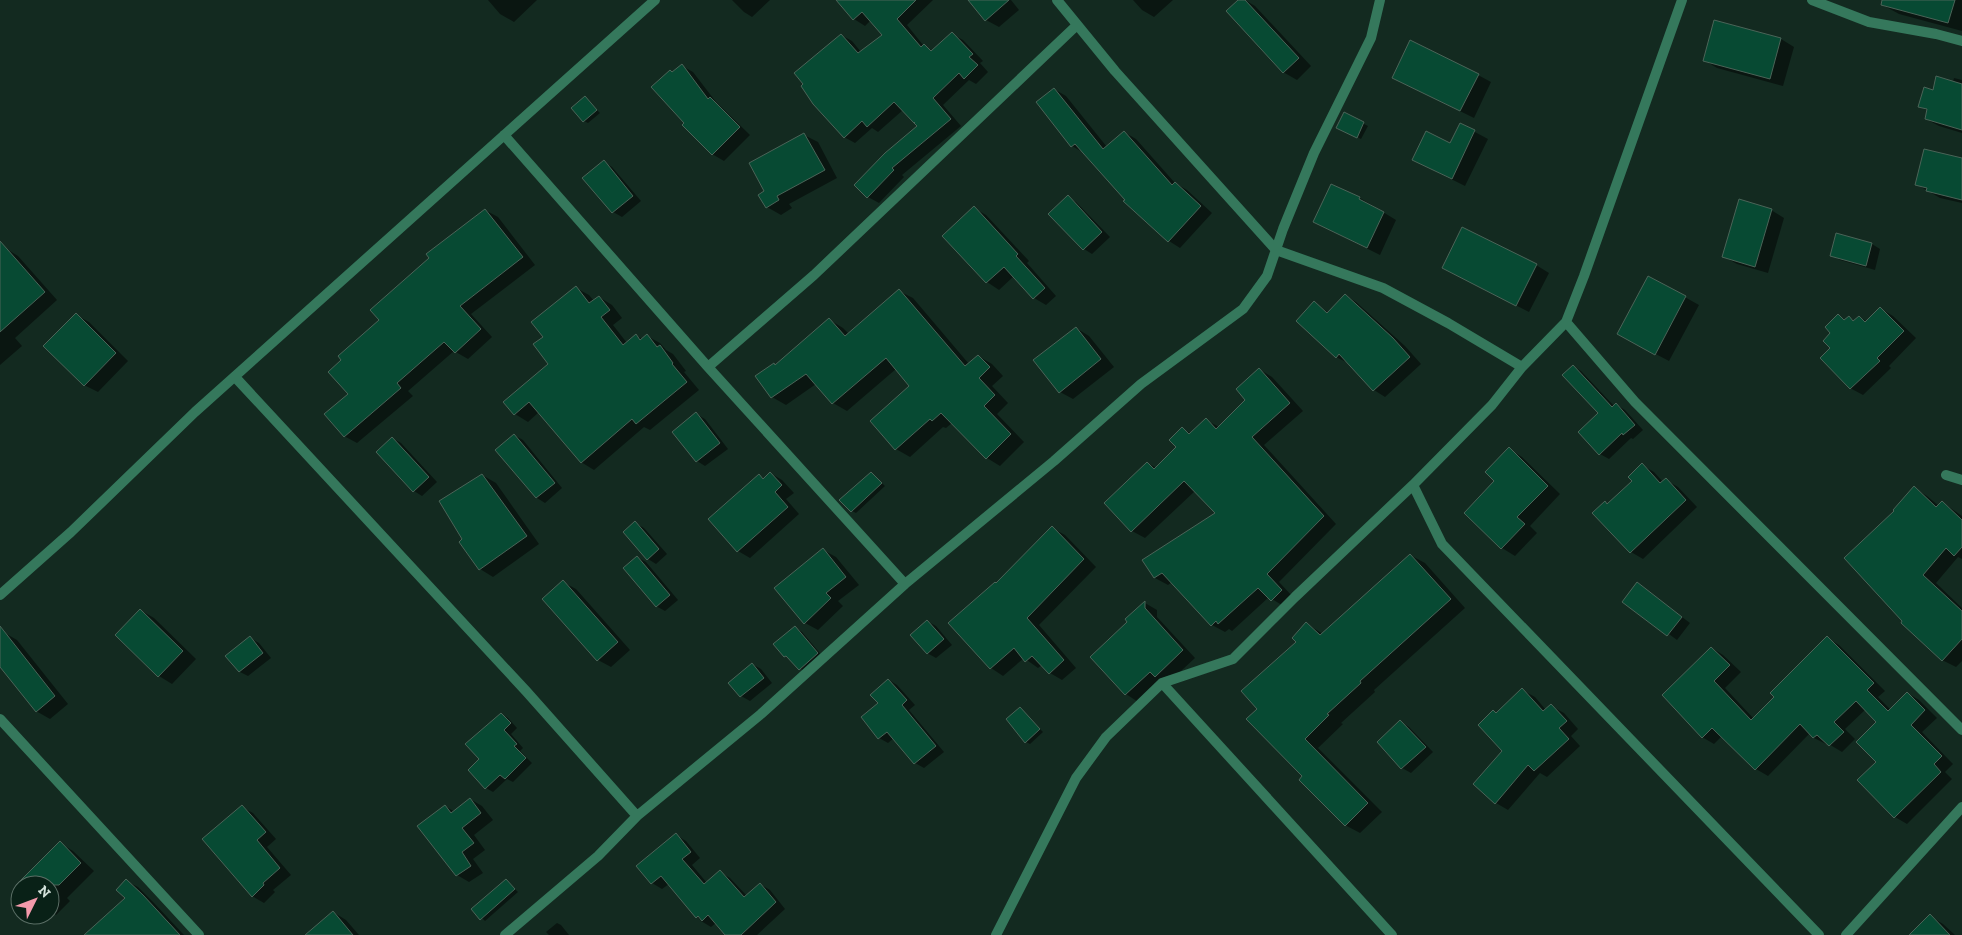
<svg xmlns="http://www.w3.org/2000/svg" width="1962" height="935" font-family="'Zilla Slab',serif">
<rect width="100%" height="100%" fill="#132a20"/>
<path fill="#0007" d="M 488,0 L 537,0 L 514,22 L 500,14 Z
M 732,0 L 770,0 L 752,17 L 744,12 Z
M 838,0 L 933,0 L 907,25 L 923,45 L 933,51 L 952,34 L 963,40 L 983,61 L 980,63 L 988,72 L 976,84 L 969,80 L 943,105 L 961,126 L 902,175 L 904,177 L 879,203 L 868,197 L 919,126 L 903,110 L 878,132 L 872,128 L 855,143 L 844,137 L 841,35 L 852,41 L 861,52 L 884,36 L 871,20 L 865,26 L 854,19 Z
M 969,0 L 1011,0 L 1019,10 L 999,27 L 986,20 Z
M 1133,0 L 1173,0 L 1154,17 L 1142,10 Z
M 1240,0 L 1245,0 L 1255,6 L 1311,66 L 1297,80 L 1283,72 Z
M 1882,0 L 1962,0 L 1962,31 L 1899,14 L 1881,4 Z
M 1781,39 L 1794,47 L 1783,86 L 1717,68 L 1704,60 Z
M 682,66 L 693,72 L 716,102 L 750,135 L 724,161 L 712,154 L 672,73 Z
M 1478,75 L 1491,82 L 1474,118 L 1407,85 Z
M 1954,78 L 1962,80 L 1962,133 L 1939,126 L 1926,119 L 1928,111 L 1920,106 L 1933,91 L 1953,82 Z
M 1054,89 L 1066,96 L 1107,147 L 1124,132 L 1136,139 L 1175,183 L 1187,190 L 1212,213 L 1180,248 L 1169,241 L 1126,200 L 1084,153 L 1072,146 Z
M 585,98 L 600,113 L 588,123 L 584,121 Z
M 1345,114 L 1368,126 L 1361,139 L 1342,130 Z
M 1460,124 L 1488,139 L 1465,186 L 1427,167 L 1451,145 Z
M 804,135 L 818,142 L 837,178 L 789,204 L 792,208 L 781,215 L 767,207 L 766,191 Z
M 1962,159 L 1962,203 L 1940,198 L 1916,184 Z
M 604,162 L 612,167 L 641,201 L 622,217 L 613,212 L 584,178 Z
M 1332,185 L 1360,198 L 1396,220 L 1380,255 L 1314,222 Z
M 1068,197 L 1076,202 L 1110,237 L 1092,254 L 1084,249 Z
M 974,208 L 986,215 L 1029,261 L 1027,263 L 1056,296 L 1046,305 L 1034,298 L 1014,276 L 999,290 L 987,282 L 943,236 Z
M 485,210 L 498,217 L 535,265 L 471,314 L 492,337 L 468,359 L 454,351 L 408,391 L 413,396 L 357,443 L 344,436 L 349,395 L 381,320 Z
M 1771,210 L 1784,218 L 1768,273 L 1737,264 L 1723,256 Z
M 1837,235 L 1872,244 L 1880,249 L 1875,270 L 1840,260 L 1831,255 Z
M 5,248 L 18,256 L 57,300 L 15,338 L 22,346 L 0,365 L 0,252 Z
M 1536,265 L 1549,273 L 1529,312 L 1457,275 Z
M 1649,277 L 1699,305 L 1669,361 L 1631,341 Z
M 576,288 L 589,295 L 594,301 L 599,297 L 612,305 L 622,318 L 613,325 L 627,343 L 636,336 L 643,339 L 647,336 L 660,343 L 666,350 L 673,354 L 686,371 L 684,372 L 699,390 L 650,430 L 644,427 L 594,470 L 581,462 L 539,412 L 528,422 L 515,414 L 550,364 L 545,337 Z
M 899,291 L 913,298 L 969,364 L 978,356 L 992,364 L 1003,376 L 992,386 L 1008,403 L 997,414 L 1024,442 L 1000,466 L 987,458 L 952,423 L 946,428 L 943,427 L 910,457 L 896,449 L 911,386 L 896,369 L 847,411 L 833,403 L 816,384 L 786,405 L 772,397 L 757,376 L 774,364 L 776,365 L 830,320 L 843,328 L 849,334 Z
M 1345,295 L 1356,302 L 1405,346 L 1421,364 L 1385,397 L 1374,390 L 1348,363 L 1336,357 L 1314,303 L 1329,313 Z
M 1881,309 L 1893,316 L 1916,338 L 1889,366 L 1891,368 L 1863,395 L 1850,388 L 1832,348 L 1832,333 L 1838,316 L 1846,320 L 1849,318 L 1855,321 L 1859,317 L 1868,322 Z
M 76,315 L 89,322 L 128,361 L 98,392 L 84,385 Z
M 1076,328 L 1089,336 L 1114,367 L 1073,399 L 1060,392 Z
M 1573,366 L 1581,371 L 1615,407 L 1617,405 L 1625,410 L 1643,430 L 1633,439 L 1631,438 L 1609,459 L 1600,454 L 1600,413 Z
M 1259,369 L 1272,377 L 1303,411 L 1264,445 L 1336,524 L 1279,582 L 1294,598 L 1285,607 L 1269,597 L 1232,631 L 1229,629 L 1225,632 L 1212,625 L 1172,582 L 1168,585 L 1155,578 L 1217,513 L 1195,491 L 1145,538 L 1132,531 L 1147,463 L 1157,468 L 1178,447 L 1182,429 L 1192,434 L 1206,420 L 1219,427 L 1247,400 Z
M 696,414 L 705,419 L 728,449 L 705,466 L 697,461 Z
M 514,435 L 523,440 L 562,488 L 545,503 L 537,498 L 497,450 Z
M 392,438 L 401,443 L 437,482 L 422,496 L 414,491 Z
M 1509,449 L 1522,457 L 1560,494 L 1530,526 L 1537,533 L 1515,556 L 1502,548 L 1465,513 L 1496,480 Z
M 1642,465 L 1654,472 L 1663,482 L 1666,480 L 1678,487 L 1697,507 L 1643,559 L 1631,552 L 1605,503 L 1608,504 L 1633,481 Z
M 770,473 L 782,480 L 794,493 L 786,499 L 799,514 L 750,558 L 738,551 L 759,476 L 764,479 Z
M 871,473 L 885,486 L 856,513 L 852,511 Z
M 482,475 L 496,483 L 539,544 L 493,577 L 480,569 L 464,539 Z
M 1914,488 L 1927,496 L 1939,506 L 1942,502 L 1962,516 L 1962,559 L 1958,557 L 1936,583 L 1962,608 L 1962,661 L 1956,667 L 1942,660 L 1896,511 Z
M 635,523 L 644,528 L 667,554 L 656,564 L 648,559 Z
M 1052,528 L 1065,535 L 1096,567 L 1039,625 L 1076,668 L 1062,680 L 1050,673 L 1042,665 L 1038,668 L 1024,658 L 1003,676 L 991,668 L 996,584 Z
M 823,550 L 836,557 L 859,585 L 838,601 L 843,606 L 818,630 L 805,623 Z
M 1410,555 L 1425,563 L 1465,608 L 1374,690 L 1375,692 L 1341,723 L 1343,724 L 1318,748 L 1382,812 L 1360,833 L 1345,825 L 1304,776 L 1259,709 L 1307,624 L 1323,634 Z
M 637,557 L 646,562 L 678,600 L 665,611 L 656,606 Z
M 563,582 L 576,589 L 630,650 L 611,667 L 598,660 Z
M 1638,584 L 1690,623 L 1677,640 L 1624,601 Z
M 1145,603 L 1157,610 L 1157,617 L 1195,658 L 1168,683 L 1138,702 L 1126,694 L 1091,657 L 1129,622 Z
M 140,610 L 154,618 L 196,659 L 172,684 L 159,676 Z
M 927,621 L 936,626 L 952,645 L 936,658 L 927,653 Z
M 796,628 L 802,632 L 824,658 L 806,673 L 785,656 Z
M 3,632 L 17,640 L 68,704 L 50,719 L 36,711 L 0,665 L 0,635 Z
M 250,638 L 259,643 L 271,658 L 248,676 L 240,672 Z
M 1827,638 L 1839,645 L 1885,691 L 1878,697 L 1891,710 L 1907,693 L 1919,700 L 1937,718 L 1922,732 L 1953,764 L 1945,772 L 1952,779 L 1907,824 L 1895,817 L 1877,762 L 1878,722 L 1866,709 L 1845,729 L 1855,739 L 1842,752 L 1827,743 L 1826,744 L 1814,738 L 1810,733 L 1768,776 L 1756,769 L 1722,736 L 1714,744 L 1702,737 L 1712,648 L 1723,655 L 1741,672 L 1725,688 L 1754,719 L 1776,697 Z
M 752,664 L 761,669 L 772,683 L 750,701 L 741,696 L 730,683 Z
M 889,680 L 897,685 L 915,705 L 909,710 L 944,752 L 924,768 L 915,763 L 894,738 L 888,743 L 879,738 L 863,718 L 880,703 Z
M 1522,690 L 1535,697 L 1546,710 L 1551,706 L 1564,713 L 1578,729 L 1571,736 L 1580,746 L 1547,777 L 1540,773 L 1508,810 L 1496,803 L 1503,751 L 1494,711 L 1497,713 Z
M 1020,709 L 1043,732 L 1030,744 L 1026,742 Z
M 501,714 L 508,718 L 517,728 L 511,734 L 523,748 L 520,751 L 532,763 L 513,782 L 507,779 L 493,792 L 486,788 L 469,770 L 481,759 Z
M 1401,722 L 1409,727 L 1433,752 L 1411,773 L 1402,768 Z
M 470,799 L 482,806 L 493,820 L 474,835 L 485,850 L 473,859 L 483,873 L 469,882 L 457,875 L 445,806 L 455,812 Z
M 242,807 L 253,813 L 276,839 L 267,847 L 291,875 L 273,890 L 275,892 L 264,903 L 252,896 Z
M 676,835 L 686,841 L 700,858 L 692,865 L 707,883 L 720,872 L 730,878 L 747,896 L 760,884 L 770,890 L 785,909 L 757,935 L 727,935 L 716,923 L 711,927 L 701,921 L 669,884 L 662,889 L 652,883 Z
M 60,843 L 73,851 L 94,871 L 67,898 L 70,901 L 56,915 L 50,911 L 50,885 L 23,885 Z
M 506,880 L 518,892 L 485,921 L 473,909 Z
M 126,881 L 138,887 L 154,903 L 184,935 L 86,935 L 127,898 Z
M 333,912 L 346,920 L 359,935 L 306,935 Z
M 1930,916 L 1943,924 L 1955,935 L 1911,935 Z
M 557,923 L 561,925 L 569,935 L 549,935 L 546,932 Z"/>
<path fill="#074a33" stroke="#4b6458" d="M 836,0 L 916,0 L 897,19 L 921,47 L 924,44 L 931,51 L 952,32 L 973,54 L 969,57 L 978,65 L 964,79 L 959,73 L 933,98 L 951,119 L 892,168 L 894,170 L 867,198 L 854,185 L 885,153 L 917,126 L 914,123 L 915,122 L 914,123 L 894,102 L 867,127 L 862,121 L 844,138 L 813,104 L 801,86 L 803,84 L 794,73 L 841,34 L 858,53 L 882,35 L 862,12 L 853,20 Z
M 968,0 L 1009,0 L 985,21 Z
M 1238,0 L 1245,0 L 1299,58 L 1283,73 L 1226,11 Z
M 1882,0 L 1955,0 L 1948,23 L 1881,5 Z
M 1714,20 L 1781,38 L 1770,79 L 1703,61 Z
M 1410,40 L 1479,74 L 1460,111 L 1392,78 Z
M 682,64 L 708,99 L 710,97 L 740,127 L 712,155 L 682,125 L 684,123 L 651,87 L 670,70 L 672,72 Z
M 1936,76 L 1962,84 L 1962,130 L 1925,119 L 1927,109 L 1918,107 L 1924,87 L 1933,90 Z
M 1054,88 L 1103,149 L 1124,131 L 1172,185 L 1175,182 L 1201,206 L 1168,242 L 1123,201 L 1125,200 L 1075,144 L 1071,147 L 1036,102 Z
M 585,96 L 597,110 L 583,122 L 571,108 Z
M 1344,112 L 1364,122 L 1357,138 L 1336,128 Z
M 1460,123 L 1475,130 L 1452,179 L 1412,160 L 1426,131 L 1450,143 Z
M 804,133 L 825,170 L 777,196 L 779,200 L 766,208 L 758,195 L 764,191 L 749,163 Z
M 1924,149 L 1962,158 L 1962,200 L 1926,191 L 1927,188 L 1915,185 Z
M 604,160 L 633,196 L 612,213 L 582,178 Z
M 1331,184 L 1360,197 L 1359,199 L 1384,212 L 1367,248 L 1313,222 Z
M 1068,195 L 1102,232 L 1083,250 L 1048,214 Z
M 1739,199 L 1772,209 L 1755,267 L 1722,257 Z
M 974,206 L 1018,254 L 1016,256 L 1045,288 L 1033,299 L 1004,267 L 986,283 L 942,236 Z
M 485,209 L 523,257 L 460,306 L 481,329 L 455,353 L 444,342 L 397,383 L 401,388 L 344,437 L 324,414 L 348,394 L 328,372 L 341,360 L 338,356 L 379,320 L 370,310 L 429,258 L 426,254 Z
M 1462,227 L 1537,264 L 1516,306 L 1442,268 Z
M 1836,233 L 1872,243 L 1866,266 L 1830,256 Z
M 0,241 L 45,292 L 0,332 Z
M 1648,276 L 1686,296 L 1655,355 L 1617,334 Z
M 576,286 L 589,303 L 599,296 L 610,310 L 601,317 L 623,345 L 636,334 L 640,340 L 647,334 L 657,347 L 660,345 L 673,363 L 672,364 L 687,382 L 636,424 L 632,419 L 581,463 L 529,402 L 514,415 L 503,402 L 548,364 L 533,344 L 543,337 L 531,322 Z
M 899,289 L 965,366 L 978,355 L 990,367 L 979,378 L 995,395 L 984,406 L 1011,434 L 986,459 L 941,413 L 932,421 L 930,419 L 895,450 L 870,421 L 909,386 L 886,358 L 832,404 L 806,374 L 771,398 L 755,376 L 774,363 L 775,365 L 829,318 L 845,336 Z
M 1345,294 L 1393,338 L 1410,357 L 1373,391 L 1339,354 L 1336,358 L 1296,321 L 1314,301 L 1327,313 Z
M 1880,307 L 1904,331 L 1877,358 L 1880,361 L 1850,389 L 1820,358 L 1830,348 L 1823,341 L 1830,333 L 1825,327 L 1838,314 L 1844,320 L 1849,316 L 1853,321 L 1859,316 L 1865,322 Z
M 76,313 L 116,353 L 84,386 L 43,346 Z
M 1076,327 L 1101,359 L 1059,393 L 1033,360 Z
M 1573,365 L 1612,407 L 1616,403 L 1635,425 L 1623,435 L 1622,433 L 1599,455 L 1578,432 L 1598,413 L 1562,375 Z
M 1259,368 L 1290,403 L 1252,437 L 1324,516 L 1267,574 L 1282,590 L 1271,601 L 1258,588 L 1218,624 L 1216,621 L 1211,626 L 1162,573 L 1154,578 L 1142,560 L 1215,513 L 1184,481 L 1131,532 L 1104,503 L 1147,462 L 1154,469 L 1176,447 L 1169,440 L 1182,427 L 1189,434 L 1206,418 L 1216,429 L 1245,400 L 1236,389 Z
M 696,412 L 720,443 L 696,462 L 672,432 Z
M 514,434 L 555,483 L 536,498 L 495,450 Z
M 392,437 L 429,477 L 413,492 L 376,452 Z
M 1509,447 L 1548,486 L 1517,517 L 1525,524 L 1501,549 L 1464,513 L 1494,481 L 1485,472 Z
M 1642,463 L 1660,483 L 1666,478 L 1686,500 L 1630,553 L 1592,513 L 1605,501 L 1607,504 L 1632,481 L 1628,477 Z
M 770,472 L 782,485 L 775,492 L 788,507 L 737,552 L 708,519 L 759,474 L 763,479 Z
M 871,472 L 882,483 L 851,512 L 839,500 Z
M 482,474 L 527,536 L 479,570 L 459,542 L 462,539 L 439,501 Z
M 1914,486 L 1936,507 L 1942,501 L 1962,520 L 1962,547 L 1954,556 L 1946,548 L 1923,575 L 1962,611 L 1962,639 L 1942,661 L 1901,623 L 1902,621 L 1844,558 L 1894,511 L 1893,510 Z
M 635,521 L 659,549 L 647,560 L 623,532 Z
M 1052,526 L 1084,559 L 1027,618 L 1064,660 L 1049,674 L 1032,656 L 1025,662 L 1014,648 L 990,669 L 948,623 L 995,582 L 996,583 Z
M 823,548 L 846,577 L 826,593 L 831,598 L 804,624 L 774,588 Z
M 1410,554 L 1451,599 L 1360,681 L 1361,683 L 1327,714 L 1329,715 L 1305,739 L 1368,803 L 1345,826 L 1299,780 L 1302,776 L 1246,719 L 1257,709 L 1241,691 L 1296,642 L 1292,638 L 1306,622 L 1320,635 Z
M 637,556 L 670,595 L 656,607 L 623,568 Z
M 563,580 L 618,642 L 597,661 L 542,599 Z
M 1637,582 L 1682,617 L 1667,636 L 1622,602 Z
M 1145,601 L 1145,608 L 1183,650 L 1155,677 L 1150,672 L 1125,695 L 1090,657 L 1127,622 L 1125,619 Z
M 140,609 L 183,651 L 158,677 L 115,635 Z
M 927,620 L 944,639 L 927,654 L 910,635 Z
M 0,626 L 55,696 L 36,712 L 0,667 Z
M 795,626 L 818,653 L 799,670 L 786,656 L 784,657 L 773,644 Z
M 250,636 L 263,653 L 239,672 L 225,656 Z
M 1827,636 L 1874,683 L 1867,690 L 1888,711 L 1907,692 L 1925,710 L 1911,725 L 1942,756 L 1934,764 L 1941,772 L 1894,818 L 1857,780 L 1876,762 L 1856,742 L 1876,722 L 1856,701 L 1834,722 L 1844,732 L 1829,746 L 1817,735 L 1813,738 L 1800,724 L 1755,770 L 1712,728 L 1702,738 L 1662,695 L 1711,647 L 1730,665 L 1714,681 L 1751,720 L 1774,697 L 1770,693 Z
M 752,663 L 764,678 L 740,697 L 728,683 Z
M 888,679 L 907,700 L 902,705 L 936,746 L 914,764 L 887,732 L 878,739 L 861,717 L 878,703 L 870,695 Z
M 1522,688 L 1543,711 L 1551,704 L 1567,721 L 1559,728 L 1569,739 L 1534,771 L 1528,765 L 1495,804 L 1473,784 L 1502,751 L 1478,725 L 1493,710 L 1496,713 Z
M 1020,707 L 1040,729 L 1025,743 L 1006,719 Z
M 501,713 L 511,723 L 504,730 L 517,744 L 514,746 L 526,758 L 505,779 L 500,775 L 485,789 L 468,770 L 479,759 L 465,744 Z
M 1400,720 L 1426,747 L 1401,769 L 1377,742 Z
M 470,798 L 481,813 L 462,828 L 474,843 L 462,852 L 471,866 L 456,876 L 417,826 L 445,805 L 451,813 Z
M 242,805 L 266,832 L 257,840 L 280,868 L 263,883 L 264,885 L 252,897 L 202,839 Z
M 676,833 L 691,852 L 682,859 L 704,884 L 720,870 L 744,897 L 760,883 L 776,902 L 741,935 L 725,935 L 708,915 L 702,921 L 698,916 L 696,918 L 661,876 L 651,884 L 636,866 Z
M 60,841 L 81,863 L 59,885 L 16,885 Z
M 126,879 L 143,895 L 180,935 L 84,935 L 125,898 L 116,890 Z
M 506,879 L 515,889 L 480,920 L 471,909 Z
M 333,911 L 353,935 L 305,935 Z
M 1930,914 L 1950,935 L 1909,935 Z"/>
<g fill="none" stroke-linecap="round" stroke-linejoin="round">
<path stroke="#35785c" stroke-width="10" d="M 1057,0 L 1115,71 L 1276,250 L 1383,288 L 1448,323 L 1522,367
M 1812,0 L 1869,22 L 1936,34 L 1962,41
M 504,135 L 708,367 L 905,584
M 1566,322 L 1635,402 L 1962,730
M 708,367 L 814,275 L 1077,25
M 235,377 L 526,691 L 637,816
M 1946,475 L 1962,480
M 1413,485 L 1442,544 L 1819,935
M 0,595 L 71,532 L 195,412 L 655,0
M 1162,683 L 1392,935
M 0,719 L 199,935
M 505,935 L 598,856 L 637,816 L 761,714 L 905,584 L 1054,461 L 1141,384 L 1243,309 L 1267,276 L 1283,229 L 1314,153 L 1371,38 L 1380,0
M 996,935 L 1076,778 L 1106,737 L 1162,683 L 1233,659 L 1295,597 L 1413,485 L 1492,405 L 1522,367 L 1566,322 L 1584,276 L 1682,0
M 1846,935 L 1962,807"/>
</g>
<g transform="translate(35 900) rotate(48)"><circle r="24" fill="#092117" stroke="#5a6e65"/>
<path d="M0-4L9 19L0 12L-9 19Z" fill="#f39aab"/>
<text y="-8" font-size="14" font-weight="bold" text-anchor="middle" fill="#d3e1da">N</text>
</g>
</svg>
